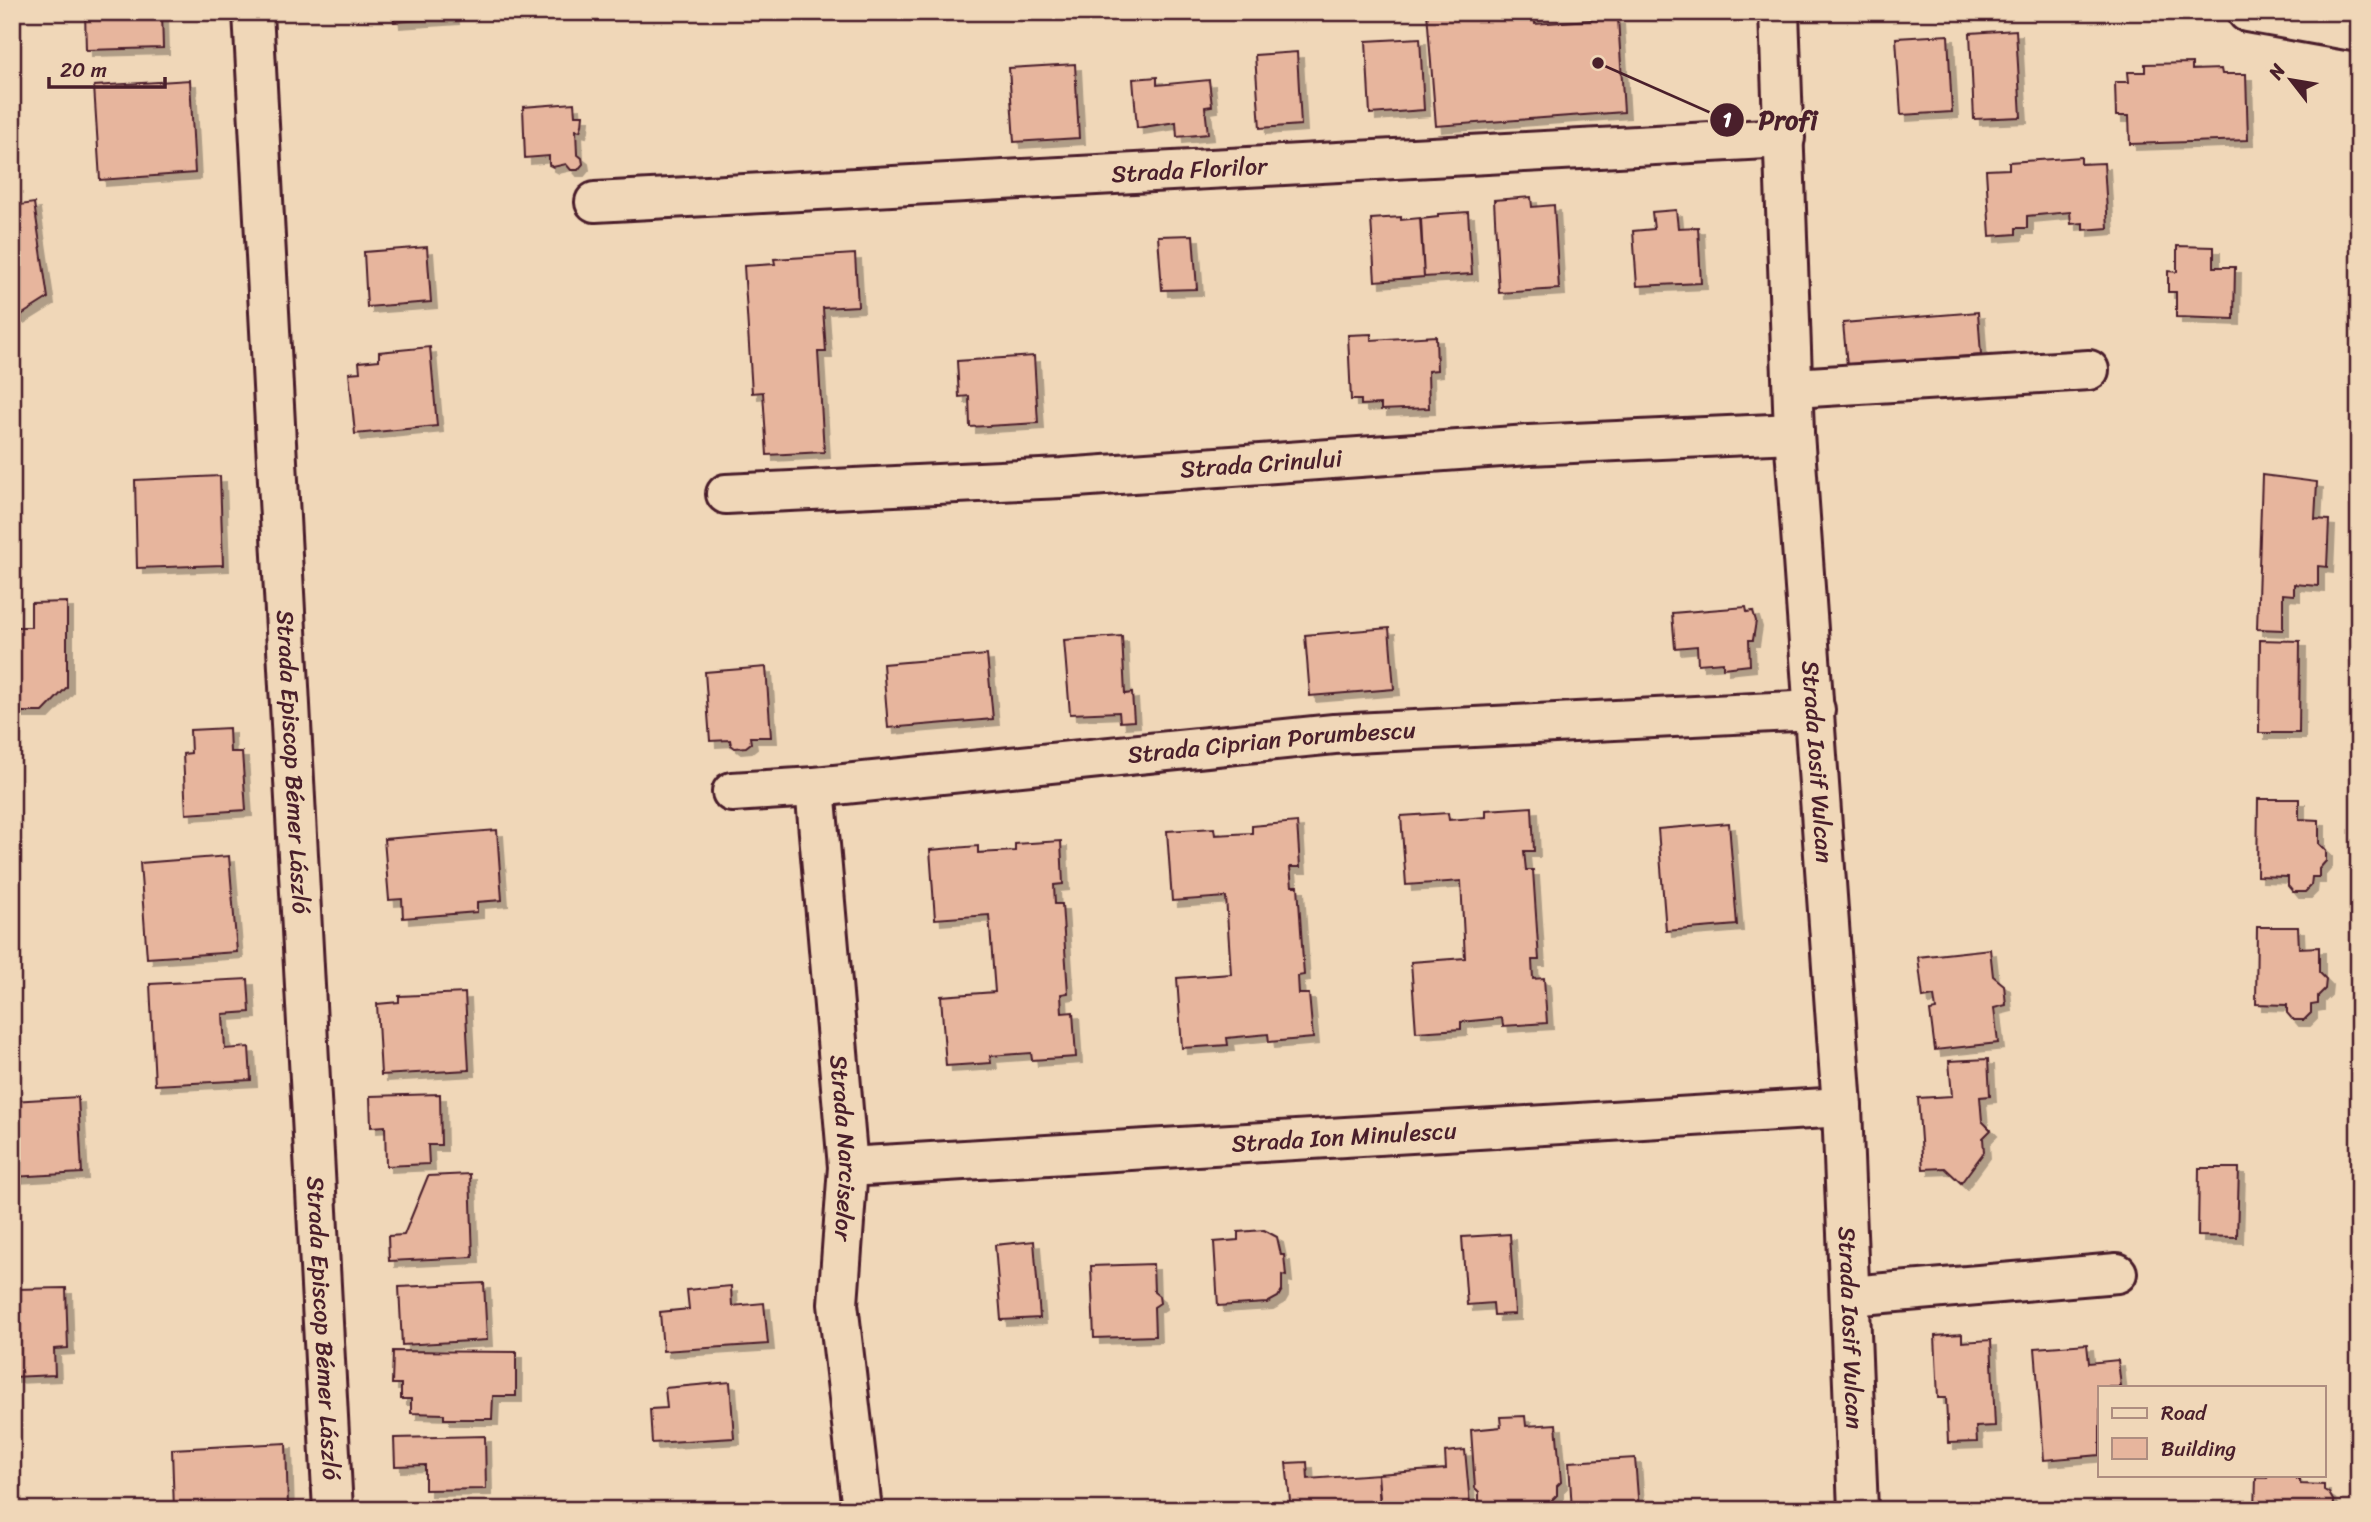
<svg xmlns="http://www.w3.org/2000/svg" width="2371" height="1522" font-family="Sriracha,sans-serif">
<defs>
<filter id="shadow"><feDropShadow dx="6" dy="6" stdDeviation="0" flood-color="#0004"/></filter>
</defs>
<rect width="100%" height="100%" fill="#f0d7b8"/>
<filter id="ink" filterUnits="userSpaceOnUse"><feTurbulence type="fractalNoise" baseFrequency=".0143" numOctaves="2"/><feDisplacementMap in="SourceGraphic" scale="14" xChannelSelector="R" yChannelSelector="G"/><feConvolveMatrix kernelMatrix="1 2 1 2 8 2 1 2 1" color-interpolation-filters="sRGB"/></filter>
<g filter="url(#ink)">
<path fill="#e7b59d" stroke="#4a1f2b" stroke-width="2" filter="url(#shadow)" d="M 85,12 L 162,12 L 163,48 L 86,50 Z
M 393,12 L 452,12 L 453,18 L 394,22 Z
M 1427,12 L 1534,12 L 1535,24 L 1618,18 L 1624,112 L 1436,126 Z
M 2016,30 L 2021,117 L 1974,119 L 1970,33 Z
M 1948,35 L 1952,112 L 1901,115 L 1896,38 Z
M 1420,38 L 1424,110 L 1370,114 L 1366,41 Z
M 1297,52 L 1301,125 L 1260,128 L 1255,55 Z
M 2192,63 L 2192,70 L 2221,69 L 2222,74 L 2246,74 L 2248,140 L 2130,144 L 2129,116 L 2116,116 L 2115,82 L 2129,82 L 2128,72 L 2145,72 L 2145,64 Z
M 1075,64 L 1079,138 L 1014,142 L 1009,68 Z
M 1157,77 L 1157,85 L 1209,80 L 1212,106 L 1205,107 L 1208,134 L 1177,137 L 1176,122 L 1137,128 L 1133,79 Z
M 190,80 L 195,173 L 100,180 L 94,86 Z
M 574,103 L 575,115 L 583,115 L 582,125 L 580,131 L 576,130 L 577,154 L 582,158 L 583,164 L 578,170 L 571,170 L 566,164 L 553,167 L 549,165 L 549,156 L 525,158 L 523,107 Z
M 2081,157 L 2081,164 L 2104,163 L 2108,228 L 2083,230 L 2083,223 L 2071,224 L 2070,212 L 2027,216 L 2027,228 L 2016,228 L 2016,234 L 1990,236 L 1986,170 L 2009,169 L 2009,162 Z
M 1531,197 L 1532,207 L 1554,205 L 1559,289 L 1499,293 L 1494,200 Z
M 34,203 L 48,298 L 18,317 L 12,315 L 12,206 Z
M 1676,210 L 1678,228 L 1698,227 L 1701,283 L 1637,286 L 1633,231 L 1654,229 L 1652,212 Z
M 1468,212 L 1472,274 L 1424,277 L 1421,219 L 1438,217 L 1438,214 Z
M 1401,217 L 1401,220 L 1420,218 L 1424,277 L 1375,281 L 1371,219 Z
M 1193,235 L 1197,289 L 1162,290 L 1158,236 Z
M 2177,246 L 2214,247 L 2214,267 L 2235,267 L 2234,319 L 2176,317 L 2176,292 L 2168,292 L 2168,271 L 2177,272 Z
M 427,247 L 431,302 L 367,307 L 364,252 Z
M 855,254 L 858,306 L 823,308 L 826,352 L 818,352 L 824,452 L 767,455 L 763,392 L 752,393 L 744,266 L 775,264 L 774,259 Z
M 1978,312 L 1981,355 L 1847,366 L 1843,323 Z
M 1371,334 L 1371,340 L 1436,336 L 1437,370 L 1428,371 L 1429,408 L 1381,410 L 1381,404 L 1361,405 L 1361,400 L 1351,400 L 1348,335 Z
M 430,347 L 437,426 L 355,434 L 349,373 L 360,372 L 359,362 L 379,360 L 379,352 Z
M 1034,356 L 1038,423 L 970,427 L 969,396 L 959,397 L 957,361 Z
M 2262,475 L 2317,482 L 2315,519 L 2329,520 L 2327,567 L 2318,566 L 2318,586 L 2294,584 L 2294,595 L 2283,594 L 2283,630 L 2257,629 Z
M 220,476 L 223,565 L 137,568 L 135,480 Z
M 67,602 L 67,687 L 43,712 L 13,712 L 12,726 L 12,627 L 31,627 L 31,603 Z
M 1746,607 L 1747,612 L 1753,611 L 1756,621 L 1753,640 L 1749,640 L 1750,665 L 1723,668 L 1723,662 L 1698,664 L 1697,646 L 1675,648 L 1672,613 Z
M 1389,628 L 1394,689 L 1310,696 L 1305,635 Z
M 1122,636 L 1125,694 L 1132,693 L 1134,721 L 1120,722 L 1119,712 L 1070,714 L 1064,640 Z
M 2260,640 L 2300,641 L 2299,733 L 2259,733 Z
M 987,655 L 993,719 L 888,728 L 883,664 Z
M 766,667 L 771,737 L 750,737 L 751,743 L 746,747 L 735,748 L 731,745 L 730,740 L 710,741 L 705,672 Z
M 229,728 L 230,752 L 242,752 L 246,810 L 186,814 L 183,754 L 191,753 L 190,730 Z
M 2258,799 L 2299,799 L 2299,819 L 2319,820 L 2319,844 L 2326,851 L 2326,861 L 2319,869 L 2319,877 L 2312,877 L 2311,886 L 2305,892 L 2293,892 L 2288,886 L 2288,877 L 2257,876 Z
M 1532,807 L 1534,851 L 1524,851 L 1526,870 L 1533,870 L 1539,960 L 1532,960 L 1533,979 L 1544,978 L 1547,1023 L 1503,1026 L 1502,1018 L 1461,1022 L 1461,1029 L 1416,1032 L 1411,962 L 1465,958 L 1461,881 L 1406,885 L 1401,816 L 1448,813 L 1449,820 L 1486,817 L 1486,810 Z
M 1297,822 L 1300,867 L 1290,867 L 1292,886 L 1298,886 L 1304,975 L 1298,976 L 1299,994 L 1309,994 L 1313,1038 L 1269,1042 L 1268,1034 L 1227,1038 L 1228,1045 L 1182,1048 L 1177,978 L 1231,974 L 1226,897 L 1172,901 L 1167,831 L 1214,828 L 1215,835 L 1252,833 L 1252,826 Z
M 1729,823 L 1737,925 L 1666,931 L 1658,829 Z
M 497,830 L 502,900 L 477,902 L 477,912 L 403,918 L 402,899 L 389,900 L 384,839 Z
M 1061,841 L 1063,884 L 1054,885 L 1055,904 L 1062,904 L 1068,993 L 1061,994 L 1062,1013 L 1073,1012 L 1076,1057 L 1032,1060 L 1031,1053 L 990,1056 L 991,1063 L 946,1066 L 941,996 L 995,992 L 989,915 L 935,919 L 930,850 L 978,846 L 978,853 L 1015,851 L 1015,844 Z
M 229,856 L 237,952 L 147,958 L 140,863 Z
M 2257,927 L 2298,927 L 2299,948 L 2319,947 L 2319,972 L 2326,979 L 2325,989 L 2318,996 L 2318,1004 L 2311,1005 L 2311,1013 L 2304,1020 L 2293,1020 L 2287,1013 L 2287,1005 L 2256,1004 Z
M 1990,949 L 1993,976 L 2004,985 L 2006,1005 L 1994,1008 L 1998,1043 L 1935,1050 L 1930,1011 L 1936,1010 L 1934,996 L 1923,998 L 1918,957 Z
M 248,979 L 250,1012 L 223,1014 L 225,1049 L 249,1047 L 251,1080 L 155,1085 L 150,984 Z
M 465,993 L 469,1070 L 381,1075 L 377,1004 L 399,1002 L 399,996 Z
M 1988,1059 L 1990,1096 L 1980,1097 L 1982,1121 L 1991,1130 L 1983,1138 L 1984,1152 L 1961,1183 L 1945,1168 L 1923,1169 L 1918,1098 L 1952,1096 L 1949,1061 Z
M 440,1094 L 441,1145 L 428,1145 L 429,1164 L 386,1166 L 385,1126 L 371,1127 L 370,1096 Z
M 78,1097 L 82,1173 L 12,1177 L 12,1101 Z
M 2199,1168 L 2239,1168 L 2237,1237 L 2198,1236 Z
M 470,1174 L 473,1257 L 389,1261 L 388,1236 L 404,1235 L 428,1176 Z
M 1264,1230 L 1277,1237 L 1281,1255 L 1284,1255 L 1286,1276 L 1282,1275 L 1282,1290 L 1278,1297 L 1267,1303 L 1218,1306 L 1214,1242 L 1238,1240 L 1238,1232 Z
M 1510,1234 L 1515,1314 L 1494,1315 L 1493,1303 L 1467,1305 L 1462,1237 Z
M 1034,1241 L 1040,1318 L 1001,1320 L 995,1245 Z
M 1153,1264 L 1154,1292 L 1159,1296 L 1160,1303 L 1154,1307 L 1155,1336 L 1094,1338 L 1091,1266 Z
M 484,1283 L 487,1340 L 402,1345 L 399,1287 Z
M 731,1286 L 732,1306 L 764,1303 L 768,1344 L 663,1351 L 660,1312 L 689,1309 L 687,1290 Z
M 66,1288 L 68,1348 L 54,1349 L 55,1375 L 12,1377 L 12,1289 Z
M 1962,1334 L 1962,1342 L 1991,1340 L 1995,1426 L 1976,1427 L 1977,1442 L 1948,1443 L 1946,1398 L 1938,1398 L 1935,1336 Z
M 2087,1344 L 2089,1363 L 2118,1360 L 2121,1387 L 2100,1387 L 2100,1455 L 2044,1460 L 2035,1348 Z
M 393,1351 L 516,1352 L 516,1396 L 493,1396 L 492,1419 L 444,1419 L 444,1414 L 411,1413 L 411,1399 L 401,1399 L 401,1384 L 392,1384 Z
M 730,1382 L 734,1438 L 652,1443 L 650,1409 L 667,1408 L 665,1388 Z
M 1525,1416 L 1526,1426 L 1556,1424 L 1561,1482 L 1557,1486 L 1557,1495 L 1549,1503 L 1541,1504 L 1541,1510 L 1497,1510 L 1497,1507 L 1487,1507 L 1479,1500 L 1479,1492 L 1475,1488 L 1471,1430 L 1501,1427 L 1500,1417 Z
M 485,1436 L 486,1489 L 425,1490 L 425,1465 L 395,1466 L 394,1438 Z
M 286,1443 L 288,1506 L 174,1510 L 172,1449 Z
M 1465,1450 L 1470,1505 L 1445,1507 L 1443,1510 L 1381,1510 L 1378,1474 L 1446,1469 L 1445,1452 Z
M 1635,1458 L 1639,1510 L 1572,1510 L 1569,1462 Z
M 1307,1462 L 1308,1479 L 1378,1474 L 1380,1510 L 1291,1510 L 1286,1463 Z
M 2268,1475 L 2295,1475 L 2296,1479 L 2300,1479 L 2300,1484 L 2324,1485 L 2324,1490 L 2329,1493 L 2334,1502 L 2333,1510 L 2255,1510 L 2256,1478 L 2267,1478 Z"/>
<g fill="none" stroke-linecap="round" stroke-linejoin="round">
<defs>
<g id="minor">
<path id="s1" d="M 253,12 L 333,1510"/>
<path id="s2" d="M 1779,12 L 1794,433 L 1842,1107 L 1858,1510"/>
<path d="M 2247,12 L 2359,32"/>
<path id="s3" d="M 595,202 L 1785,138"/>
<path d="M 1793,388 L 2089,370"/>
<path id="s4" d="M 726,494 L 1062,478 L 1529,445 L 1794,433"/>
<path id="s5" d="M 815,787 L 848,1167 L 838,1304 L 862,1510"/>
<path id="s6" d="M 732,792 L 815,787 L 1334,734 L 1815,710"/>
<path id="s7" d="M 848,1167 L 1842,1107"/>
<path d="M 1850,1296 L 2117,1273"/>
</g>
</defs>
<use href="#minor" stroke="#4a1f2b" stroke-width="44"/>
<use href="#minor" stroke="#f0d7b8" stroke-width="38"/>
</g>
</g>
<g text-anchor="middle" stroke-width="5" stroke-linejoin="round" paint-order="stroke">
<g font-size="24" fill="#4a1f2b" stroke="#f0d7b8">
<text dy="8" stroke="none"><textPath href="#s3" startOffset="595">Strada Florilor</textPath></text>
<text dy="8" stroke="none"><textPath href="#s4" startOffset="536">Strada Crinului</textPath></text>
<text dy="8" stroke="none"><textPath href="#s6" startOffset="542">Strada Ciprian Porumbescu</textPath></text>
<text dy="8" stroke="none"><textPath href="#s1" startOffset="751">Strada Episcop Bémer László</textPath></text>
<text dy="8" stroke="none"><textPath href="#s2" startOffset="751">Strada Iosif Vulcan</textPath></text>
<text dy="8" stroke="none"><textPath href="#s7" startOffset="497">Strada Ion Minulescu</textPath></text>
<text dy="8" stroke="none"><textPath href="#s5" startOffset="362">Strada Narciselor</textPath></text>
<text dy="8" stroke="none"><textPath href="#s1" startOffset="1318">Strada Episcop Bémer László</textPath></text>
<text dy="8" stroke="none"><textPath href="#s2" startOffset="1318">Strada Iosif Vulcan</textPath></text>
</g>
</g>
<path fill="none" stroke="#4a1f2b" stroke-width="2.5" d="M1598 63L1727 120"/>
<g fill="#4a1f2b" stroke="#f0d7b8" stroke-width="2.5">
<circle cx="1598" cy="63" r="7"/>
<circle cx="1727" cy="120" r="18"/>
</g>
<g font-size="21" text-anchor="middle" font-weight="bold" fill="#fff">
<text x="1727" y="127">1</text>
</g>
<g font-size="26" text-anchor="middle" font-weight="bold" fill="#4a1f2b" stroke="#f0d7b8" stroke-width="5" stroke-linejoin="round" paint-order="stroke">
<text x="1788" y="129">Profi</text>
</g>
<rect width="2371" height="1522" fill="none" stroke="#f0d7b8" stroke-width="42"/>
<rect x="21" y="21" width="2329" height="1480" fill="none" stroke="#4a1f2b" stroke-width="2.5" filter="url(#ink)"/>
<rect x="2098" y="1386" width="228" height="91" fill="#f0d7b8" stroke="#ae8d80" stroke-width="2"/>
<rect x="2112" y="1408" width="35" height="10" fill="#f0d7b8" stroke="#ae8d80" stroke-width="2"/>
<text x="2161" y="1420" font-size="21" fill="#4a1f2b">Road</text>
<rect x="2112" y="1438" width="35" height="21" fill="#e7b59d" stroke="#ae8d80" stroke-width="2"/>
<text x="2161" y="1456" font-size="21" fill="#4a1f2b">Building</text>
<g transform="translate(2291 80) rotate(301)" stroke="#f0d7b8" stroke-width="5" paint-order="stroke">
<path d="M0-5L12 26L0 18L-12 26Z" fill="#4a1f2b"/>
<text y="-10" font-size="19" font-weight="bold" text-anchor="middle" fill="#4a1f2b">N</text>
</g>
<path d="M49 77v10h116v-10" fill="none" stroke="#4a1f2b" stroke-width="3.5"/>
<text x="60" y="77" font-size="21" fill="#4a1f2b" stroke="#f0d7b8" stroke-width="5" paint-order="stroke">20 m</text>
</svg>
